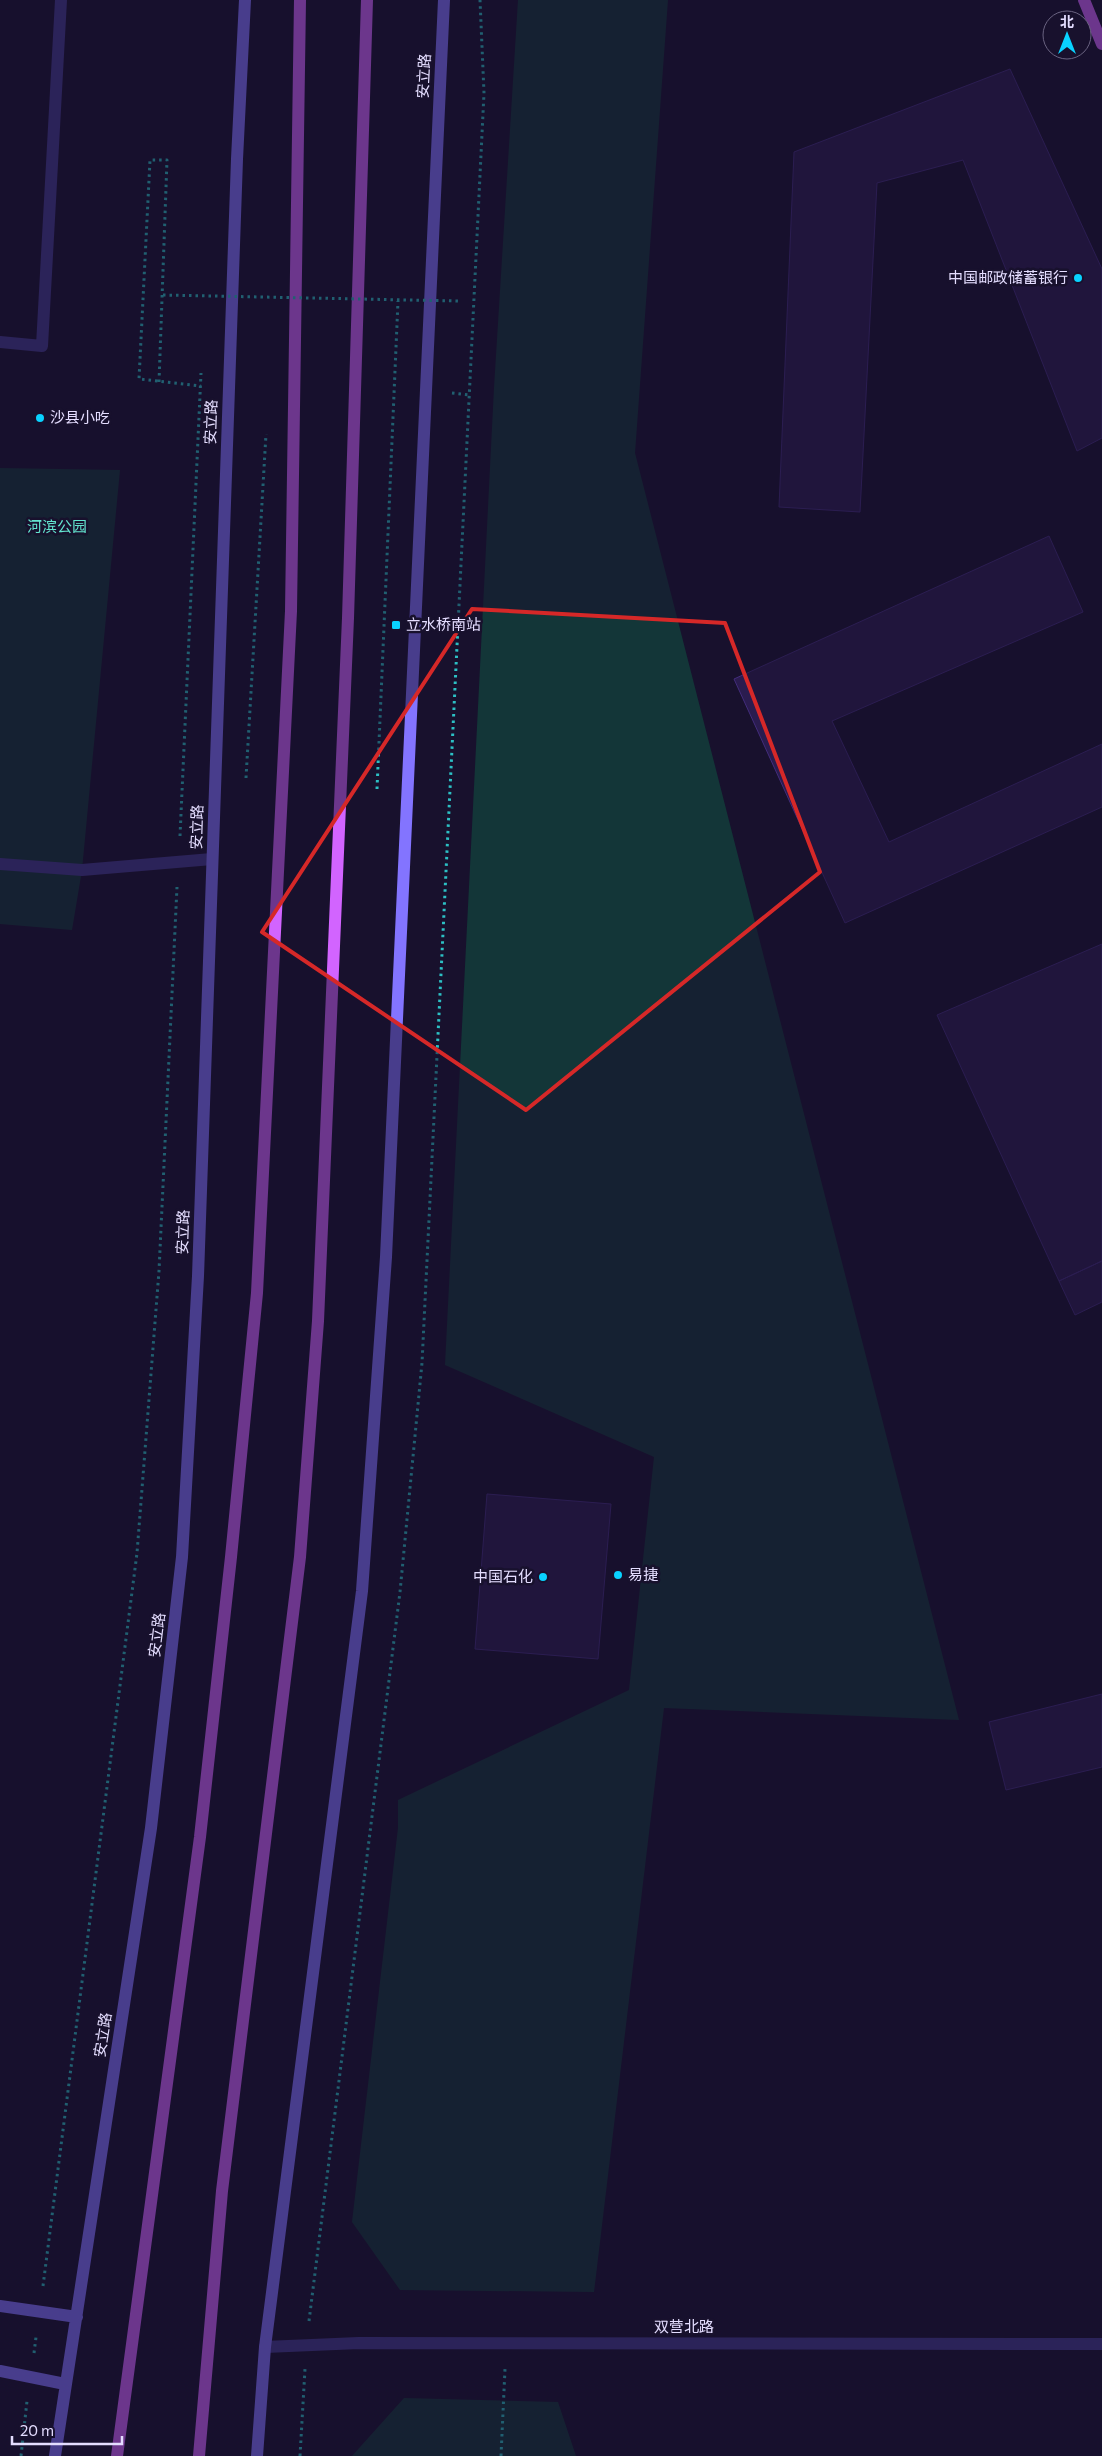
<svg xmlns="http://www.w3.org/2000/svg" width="1102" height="2456" font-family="Commissioner,'Noto Sans SC',sans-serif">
<rect width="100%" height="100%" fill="#18112d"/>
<path fill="#133638" d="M 518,0 L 668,0 L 635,453 L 959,1720 L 664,1708 L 594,2292 L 400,2290 L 352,2222 L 398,1828 L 398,1800 L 629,1690 L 654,1457 L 445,1365 L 494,388 Z
M 0,468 L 120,470 L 82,870 L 72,930 L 0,924 Z
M 404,2398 L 558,2402 L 576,2456 L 352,2456 Z"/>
<path fill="#2a1c4f" stroke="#432d7c" d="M 1010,69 L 1102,269 L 1102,438 L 1077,451 L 963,160 L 877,183 L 860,512 L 779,507 L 794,152 Z
M 1049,536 L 1083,612 L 832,721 L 889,842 L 1102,744 L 1102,807 L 845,923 L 734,679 Z
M 1102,944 L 1102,1261 L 1059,1281 L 937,1015 Z
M 1102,1261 L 1102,1302 L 1075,1315 L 1059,1281 Z
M 487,1494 L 611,1504 L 598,1659 L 475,1649 Z
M 1102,1694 L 1102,1767 L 1006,1790 L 989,1722 Z"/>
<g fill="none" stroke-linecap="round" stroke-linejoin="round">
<path stroke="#2cc0c4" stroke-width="3" stroke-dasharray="2.5 4" stroke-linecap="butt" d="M 159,382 L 167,160 L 150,160 L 139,379 L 201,386
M 452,393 L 469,395
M 246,778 L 266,434
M 377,789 L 398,301
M 180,836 L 201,373
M 43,2286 L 137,1553 L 159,1271 L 177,887
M 309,2321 L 400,1592 L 422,1363 L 484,93 L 480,0
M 34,2353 L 36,2337
M 21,2456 L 27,2401
M 300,2456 L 305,2369
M 501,2456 L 505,2369"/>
<path stroke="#443a8e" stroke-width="12" d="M 0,342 L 42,346 L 61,0
M 0,864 L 82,870 L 212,859"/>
<path stroke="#443a8e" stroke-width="12" d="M 265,2347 L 359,2343 L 1102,2344"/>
<path stroke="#8374ff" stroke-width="12" d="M 0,2306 L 77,2317
M 0,2371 L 65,2384
M 55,2456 L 151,1828 L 182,1557 L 198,1276 L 237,159 L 245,0
M 257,2456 L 265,2347 L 362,1591 L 386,1257 L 444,0"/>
<path stroke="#d264ff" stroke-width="12" d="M 1084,0 L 1102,44
M 117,2456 L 200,1837 L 231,1557 L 257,1293 L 291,611 L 300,0
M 199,2456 L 222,2191 L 300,1557 L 318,1321 L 348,618 L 367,0"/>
<path stroke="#2cc0c4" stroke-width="3" stroke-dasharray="2.5 4" stroke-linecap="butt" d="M 163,295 L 458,301"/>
</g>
<path d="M0 0H1102V2456H0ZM 472,609 L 725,623 L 820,872 L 526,1110 L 262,932 Z" fill="#18112d" fill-opacity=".55" fill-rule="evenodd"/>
<path fill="none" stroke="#d62828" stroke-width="4" stroke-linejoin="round" d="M 472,609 L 725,623 L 820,872 L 526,1110 L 262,932 Z"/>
<g fill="#09d2ff" stroke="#18112d" stroke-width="2">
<circle cx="1078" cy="278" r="5"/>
<circle cx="40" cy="418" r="5"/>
<rect x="391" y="620" width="10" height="10" rx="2.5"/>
<circle cx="618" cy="1575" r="5"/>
<circle cx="543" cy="1577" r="5"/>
</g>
<g text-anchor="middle" stroke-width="5" stroke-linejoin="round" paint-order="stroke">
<g font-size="15" fill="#e4ddff" stroke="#18112d">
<text transform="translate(424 76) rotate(-87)" y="5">安立路</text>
<text transform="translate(211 422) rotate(-88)" y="5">安立路</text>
<text transform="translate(197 827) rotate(-88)" y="5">安立路</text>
<text transform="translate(183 1232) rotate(-88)" y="5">安立路</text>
<text transform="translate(157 1635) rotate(-83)" y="5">安立路</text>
<text transform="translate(103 2035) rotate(-81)" y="5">安立路</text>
<text x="684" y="2332">双营北路</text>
</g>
<g font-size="15" fill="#e4ddff" stroke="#18112d" text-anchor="start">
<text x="1068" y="283" text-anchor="end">中国邮政储蓄银行</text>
<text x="50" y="423">沙县小吃</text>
<text x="406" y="630">立水桥南站</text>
<text x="628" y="1580">易捷</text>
<text x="533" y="1582" text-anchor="end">中国石化</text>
</g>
<g font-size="15" fill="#63e5cf" stroke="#18112d">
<text x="57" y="532">河滨公园</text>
</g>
</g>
<g transform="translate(1067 35)"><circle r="24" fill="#18112d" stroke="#6a6381"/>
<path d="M0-4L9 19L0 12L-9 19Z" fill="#09d2ff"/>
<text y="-8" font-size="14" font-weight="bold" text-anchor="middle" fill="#e4ddff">北</text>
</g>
<path d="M12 2436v8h110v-8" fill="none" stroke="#e4ddff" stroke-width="2.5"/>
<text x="20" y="2436" font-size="15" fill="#e4ddff" stroke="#18112d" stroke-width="4" paint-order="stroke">20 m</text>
</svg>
